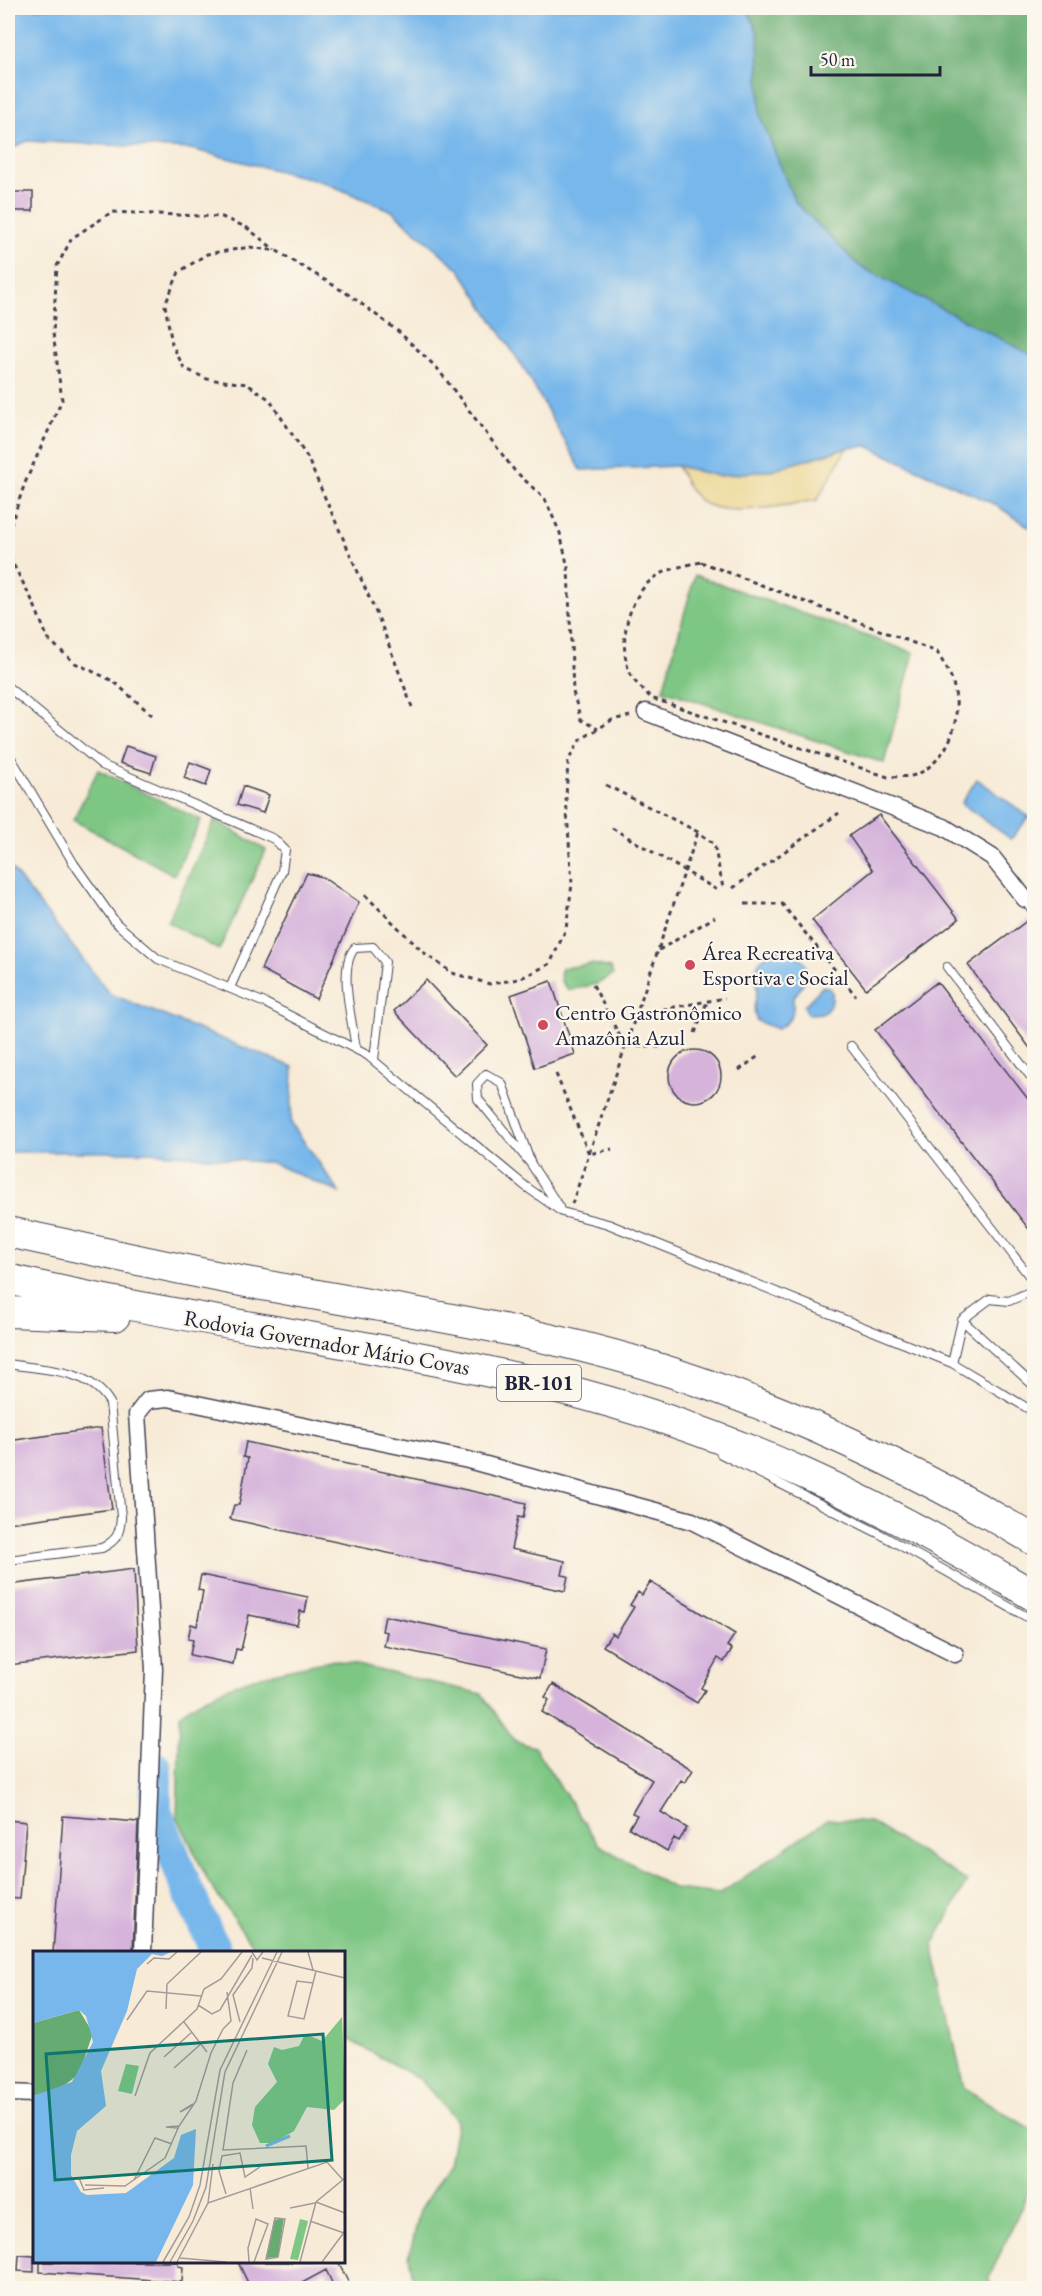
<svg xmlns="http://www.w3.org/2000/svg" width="1042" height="2296" font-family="'EB Garamond',serif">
<rect width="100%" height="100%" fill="#fbf7ec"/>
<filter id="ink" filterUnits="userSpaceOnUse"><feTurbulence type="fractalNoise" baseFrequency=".0167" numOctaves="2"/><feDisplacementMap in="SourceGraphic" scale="12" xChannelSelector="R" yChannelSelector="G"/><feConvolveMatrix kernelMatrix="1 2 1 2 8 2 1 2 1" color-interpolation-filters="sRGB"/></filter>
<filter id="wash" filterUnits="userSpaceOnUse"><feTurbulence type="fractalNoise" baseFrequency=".008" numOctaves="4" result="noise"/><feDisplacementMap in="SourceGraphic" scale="24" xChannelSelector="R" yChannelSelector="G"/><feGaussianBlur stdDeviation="1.35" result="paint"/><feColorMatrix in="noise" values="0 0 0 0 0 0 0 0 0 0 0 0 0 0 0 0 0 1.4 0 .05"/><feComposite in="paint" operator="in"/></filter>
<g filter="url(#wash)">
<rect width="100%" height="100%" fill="#f7ebd7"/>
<path fill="#7dc683" stroke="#50745f" stroke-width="1.5" d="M 695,575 L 914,653 L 884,763 L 663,690 Z
M 98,770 L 201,820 L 174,875 L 73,820 Z
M 215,820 L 266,850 L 219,950 L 167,922 Z
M 592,964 L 611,968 L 613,975 L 597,984 L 569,990 C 561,983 558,978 562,968 Z
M 335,1660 L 482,1694 L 515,1741 L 534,1747 L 599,1845 L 675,1889 L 720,1894 L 828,1819 L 870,1822 L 967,1881 L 933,1945 L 964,2088 L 1034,2131 L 1034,2179 L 988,2280 L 998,2288 L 415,2288 L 409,2257 L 420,2210 L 449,2164 L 457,2121 L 420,2079 L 344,2037 L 344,1952 L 255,1952 L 253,1946 L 209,1883 L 177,1816 L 180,1714 C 227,1679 280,1671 335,1660 Z"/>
<path fill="#66ab71" stroke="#446656" stroke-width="1.5" d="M 747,8 L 1034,8 L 1034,356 L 859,266 L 795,202 L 760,116 L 758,34 Z"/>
<path fill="#eeda9e" stroke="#887e6c" stroke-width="1.5" d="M 847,448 L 817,500 C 787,504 720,521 697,498 C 688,490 683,476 677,466 L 718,476 L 771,470 Z"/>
<path fill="#77b7eb" stroke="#4c6c93" stroke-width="1.5" d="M 8,8 L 747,8 L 758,34 L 760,116 L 795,202 L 859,266 L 1034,356 L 1034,530 L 996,505 L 867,446 L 847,448 L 771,470 L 718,476 L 677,466 L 581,470 L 524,369 L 460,270 L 392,211 L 323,182 L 191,149 L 27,141 L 8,151 Z
M 977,779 L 1029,817 L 1011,839 L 961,803 Z
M 8,864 L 110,994 L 293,1067 L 291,1123 L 340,1193 L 272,1163 L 149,1152 L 8,1152 Z
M 777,949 C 813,954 813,974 793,998 C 794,1015 792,1021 777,1029 L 757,1021 C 752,1010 755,1003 757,992 C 758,987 756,983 755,978 C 754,962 765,955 777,949 Z
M 823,986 L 831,989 C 834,999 832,1005 824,1013 L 808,1014 L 804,1006 Z"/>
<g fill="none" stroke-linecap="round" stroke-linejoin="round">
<path stroke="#77b7eb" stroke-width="32" d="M 156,1768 L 156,1810 L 188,1891 L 216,1952"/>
</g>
<g id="blocks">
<path fill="#d5b3db" d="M 8,192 L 33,192 L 33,211 L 8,211 Z
M 126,746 L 156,756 L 151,773 L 120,763 Z
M 190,762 L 211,770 L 206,786 L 184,778 Z
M 243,786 L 269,795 L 263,813 L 237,805 Z
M 879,815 L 959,919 L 866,989 L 812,920 L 873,870 L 849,836 Z
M 307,873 L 322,877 L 359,902 L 316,999 L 261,969 Z
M 1028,920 L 1035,928 L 1035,1055 L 968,965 Z
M 426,980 L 487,1045 L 455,1076 L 394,1011 Z
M 551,981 L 575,1054 L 535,1068 L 511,995 Z
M 937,982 L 1035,1108 L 1035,1237 L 875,1030 Z
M669 1076a26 26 0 1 1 52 0a26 26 0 1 1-52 0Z
M 101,1428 L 112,1509 L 8,1523 L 8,1441 Z
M 246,1442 L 526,1503 L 523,1518 L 518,1517 L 511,1549 L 565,1561 L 562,1575 L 568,1576 L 565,1591 L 230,1519 L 234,1505 L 239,1505 L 248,1458 L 243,1457 Z
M 134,1569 L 138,1650 L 8,1665 L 8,1585 Z
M 201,1575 L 308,1597 L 305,1612 L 300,1611 L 297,1625 L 249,1615 L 241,1650 L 236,1649 L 233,1664 L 190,1655 L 193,1640 L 188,1639 L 191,1624 L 197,1626 L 203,1591 L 198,1590 Z
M 650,1582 L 735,1634 L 727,1646 L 732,1649 L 724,1662 L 718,1658 L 701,1688 L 705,1690 L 697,1703 L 603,1646 L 612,1633 L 616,1636 L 634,1607 L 630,1605 L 638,1592 L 642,1595 Z
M 385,1616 L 546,1649 L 540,1678 L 384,1646 L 387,1632 L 382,1631 Z
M 553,1684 L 693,1770 L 685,1783 L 681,1780 L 661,1812 L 687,1828 L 679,1841 L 674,1838 L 667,1851 L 629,1828 L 637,1815 L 632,1813 L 652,1780 L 542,1712 L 549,1700 L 545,1697 Z
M 63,1816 L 138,1822 L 133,1953 L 53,1953 Z
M 8,1820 L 26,1822 L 20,1899 L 8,1898 Z
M 19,2255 L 34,2256 L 34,2272 L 18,2271 Z
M 40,2262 L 178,2262 L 178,2266 L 183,2267 L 182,2282 L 40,2272 Z
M 238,2262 L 343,2262 L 339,2264 L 352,2289 L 335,2289 L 326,2270 L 291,2289 L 251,2289 Z"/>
</g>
</g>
<g filter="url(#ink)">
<use href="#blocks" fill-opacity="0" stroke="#424052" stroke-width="1.5"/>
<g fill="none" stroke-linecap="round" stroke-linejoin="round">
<defs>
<path id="lane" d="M 8,687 L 102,765 L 274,839 L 285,850 L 282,871 L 230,988
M 8,753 L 74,864 L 116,923 L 158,959 L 265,1003 L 367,1055 L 525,1186 L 562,1212 L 608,1224 L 952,1363 L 1034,1412
M 1025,899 L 1034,913
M 947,967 L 1034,1081
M 851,1046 L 1034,1282
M 356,1049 C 353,1023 337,967 355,948 L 373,947 L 385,962 L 374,1060
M 531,1164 L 478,1099 L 477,1084 L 486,1074 L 502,1083 L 531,1164 L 559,1207
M 962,1320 L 1034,1386
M 952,1363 L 962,1320 L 990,1299 L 1009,1301 L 1034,1290
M 8,1364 C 43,1370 90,1368 110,1403 L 121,1517 C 120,1534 117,1540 102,1548 L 8,1560
M 721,1454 L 880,1534 L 1034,1621"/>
<path id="street" d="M 646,712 L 944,827 L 992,857 L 1025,899
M 143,1952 L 154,1669 L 137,1414 L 148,1400 L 168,1398 L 468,1460 L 692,1521 L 955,1654
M 8,2093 L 34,2094"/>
<path id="highway" d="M 8,1232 C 98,1251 188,1272 279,1288 C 402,1311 525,1328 645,1364 C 783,1406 911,1467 1034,1540
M 8,1279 C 190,1322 376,1342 558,1388 C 735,1432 879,1503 1034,1596
M 8,1312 L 115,1316"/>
</defs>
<use href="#lane" stroke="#424052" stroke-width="10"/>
<use href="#street" stroke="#424052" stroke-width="19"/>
<use href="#highway" stroke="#424052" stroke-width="32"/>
<path stroke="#424052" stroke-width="3" stroke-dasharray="4.5 4.5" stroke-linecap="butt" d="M 701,562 L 937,652 C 942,661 949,671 952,680 C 963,715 953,754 920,773 C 912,778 897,776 888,777 L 651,698 C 645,691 636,684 632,677 C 617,650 626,606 646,585 C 659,570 683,566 701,562 Z
M 412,707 L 381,624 L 307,457 L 269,399 L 247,384 L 207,379 L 184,368 L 172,344 L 165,305 L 179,272 L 207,254 L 250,247 L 277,251 L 351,296 L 399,332 L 437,368 L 514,470 L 545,499 L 560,533 L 568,568 L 573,692 L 581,720 L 598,729
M 152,715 L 113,681 L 75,663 L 48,639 L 33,602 L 12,562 L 9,530 L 25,483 L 62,400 L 53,333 L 57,266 L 72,238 L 112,212 L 222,217 L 246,227 L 275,250
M 606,785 L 698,832 L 714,844 L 723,888
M 612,828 L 717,890
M 733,888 L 839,813
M 365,895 L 423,952 L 452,973 L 490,984 L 519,979 L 550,964 L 566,929 L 572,884 L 566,798 L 568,761 L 580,740 L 612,720 L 630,716
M 745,904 L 782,904 L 856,996
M 659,950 L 715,917
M 593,985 L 625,1046 L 664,1047
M 636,1014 L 725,998
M 695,1033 L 707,1002
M 739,1070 L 760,1055
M 556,1074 L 589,1154 L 612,1149
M 572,1204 L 698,832"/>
<use href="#lane" stroke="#fff" stroke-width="8"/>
<use href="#street" stroke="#fff" stroke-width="16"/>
<use href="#highway" stroke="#fff" stroke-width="30"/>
</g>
</g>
<g fill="#d1495b" stroke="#fbf7ec" stroke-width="2">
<circle cx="690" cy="965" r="6"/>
<circle cx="543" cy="1025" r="6"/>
</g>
<g text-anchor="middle" stroke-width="4.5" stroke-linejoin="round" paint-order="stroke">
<rect fill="#fbf7ec" stroke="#636270" stroke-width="1.5" x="497" y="1365" width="84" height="36" rx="4.5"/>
<g font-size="21" font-weight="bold" fill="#22223b">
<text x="539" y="1390">BR-101</text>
</g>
<g font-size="22" fill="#22223b" stroke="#fbf7ec" text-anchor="start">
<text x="702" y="960">Área Recreativa<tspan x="702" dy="25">Esportiva e Social</tspan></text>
<text x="555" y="1020">Centro Gastronômico<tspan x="555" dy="25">Amazônia Azul</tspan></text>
</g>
<g font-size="22" fill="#22223b" stroke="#fbf7ec">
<text transform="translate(327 1342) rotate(10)" y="8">Rodovia Governador Mário Covas</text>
</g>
</g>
<g transform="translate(33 1951)">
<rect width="312" height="312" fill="#f7ebd7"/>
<path d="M 309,66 L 312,148 L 301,159 L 274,156 L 261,180 L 240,192 L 227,192 L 219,174 L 222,156 L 244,131 L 235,113 L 241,96 L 249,99 L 266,95 L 272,83 L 289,90 ZM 93,113 L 106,115 L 99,143 L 85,140 ZM 267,268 L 275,270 L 265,309 L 257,308 Z" fill="#7dc683"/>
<path d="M 46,59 L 60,82 L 46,123 L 29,136 L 0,145 L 0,72 ZM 251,267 L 245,306 L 233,307 L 241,269 Z" fill="#66ab71"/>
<path d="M 0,1 L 138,1 L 129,5 L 119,3 L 104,18 L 94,60 L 68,120 L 73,155 L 44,180 L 38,204 L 38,224 L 48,241 L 54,244 L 93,242 L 141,207 L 148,184 L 163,178 L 160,234 L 123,311 L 0,311 L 0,145 L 39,131 L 60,91 L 53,65 L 46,59 L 0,72 Z" fill="#77b7eb"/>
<path fill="none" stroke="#77b7eb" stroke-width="3" d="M 233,195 L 257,185"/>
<path fill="none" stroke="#a29b99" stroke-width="1.5" d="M 219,1 L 224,9 L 230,1M 275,1 L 280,19M 229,7 L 312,27M 114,13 L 121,7 L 136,8 L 144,1M 280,32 L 264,30 L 255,65 L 271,68 L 283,20M 165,54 L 179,63 L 187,59 L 219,4M 133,58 L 134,33 L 168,1M 94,69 L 114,40 L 168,45M 151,71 L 174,101M 207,71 L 200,44 L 219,17 L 220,7M 190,78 L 198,70 L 194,41M 214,99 L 200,132 L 190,199 L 273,195 L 275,217M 131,106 L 159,81M 141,117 L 169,92M 102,145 L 117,102 L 164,58 L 171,38 L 188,28 L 209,1M 158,155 L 147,161 L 160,153M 145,177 L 133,176 L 146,175M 46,227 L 51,239 L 71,237M 101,229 L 122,187 L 139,193M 52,234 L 92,235 L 132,207 L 146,175 L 163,150 L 178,102 L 190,78M 217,237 L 220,258M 193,243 L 186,220 L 189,205 L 207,202 L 212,226 L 227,216M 283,251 L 312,262M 175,252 L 294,211 L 310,229M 175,252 L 180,213M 257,257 L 282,252M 242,267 L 252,268 L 245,306 L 233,308 ZM 277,270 L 311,282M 147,307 L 193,311M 130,311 L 156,266 L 167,234 L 187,119 L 244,1M 137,311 L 160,270 L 173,236 L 192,121 L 249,1M 144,311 L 175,252M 216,311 L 215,297 L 223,268 L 235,273 L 221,311M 267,311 L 283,251 L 312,227M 289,311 L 312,280"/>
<path fill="#0f766e" fill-opacity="0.15" stroke="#0f766e" stroke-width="3" d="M 290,83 L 299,209 L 22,229 L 13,103 Z"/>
<rect width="312" height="312" fill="none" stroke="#22223b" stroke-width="3"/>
</g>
<rect width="1042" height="2296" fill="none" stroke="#fbf7ec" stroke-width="30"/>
<path d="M811 66v9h129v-9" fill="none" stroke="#22223b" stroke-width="3"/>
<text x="820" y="66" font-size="18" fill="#22223b" stroke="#fbf7ec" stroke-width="4.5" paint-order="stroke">50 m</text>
</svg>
